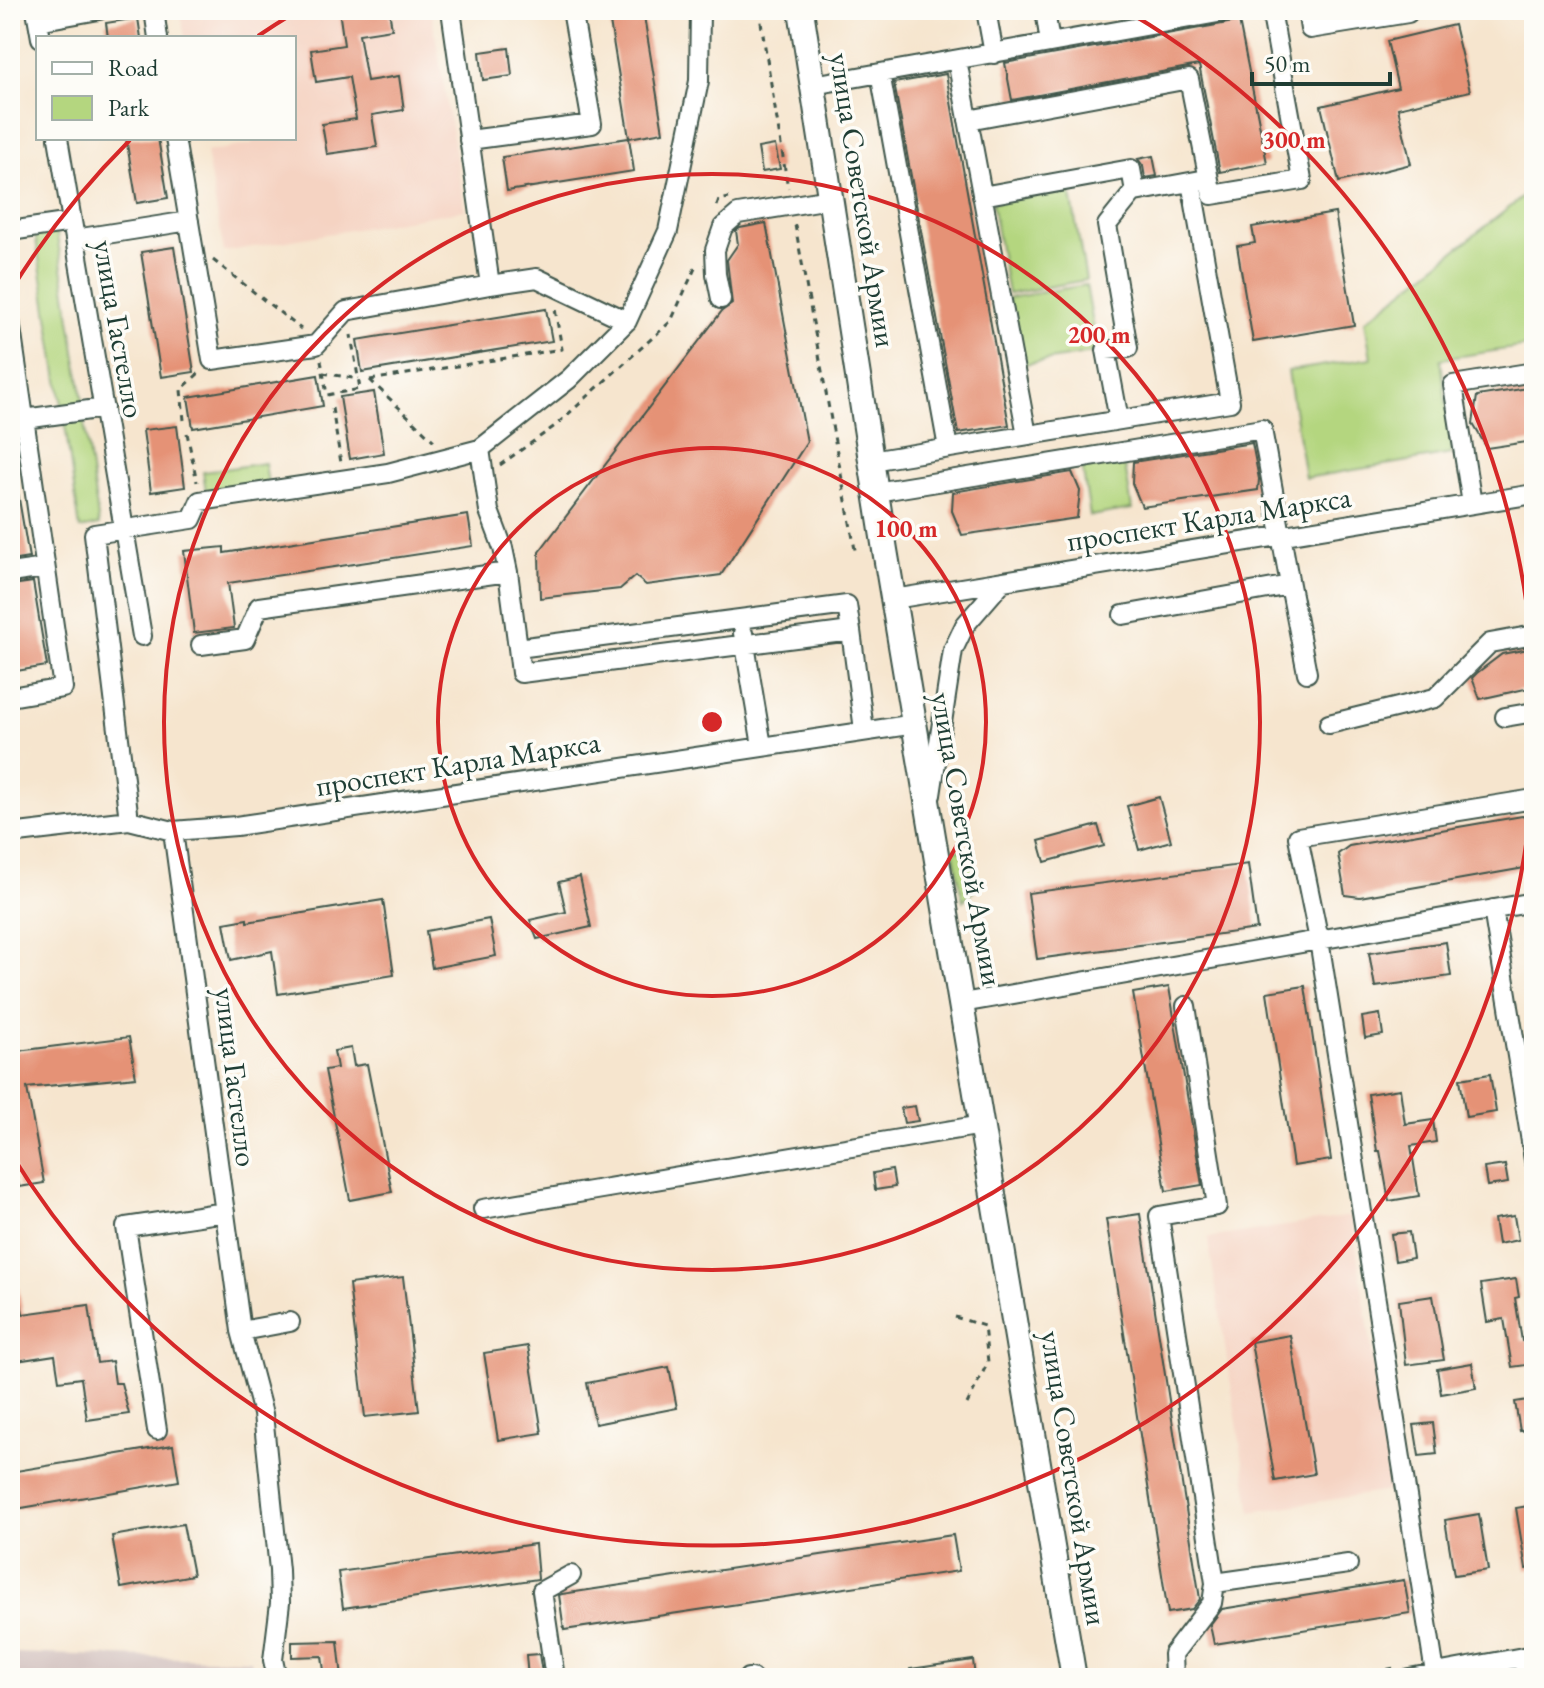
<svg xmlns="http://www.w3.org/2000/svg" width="1544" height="1688" font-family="'EB Garamond',serif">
<rect width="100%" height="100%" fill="#fdfcf7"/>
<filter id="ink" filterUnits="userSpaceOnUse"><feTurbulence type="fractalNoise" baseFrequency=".0125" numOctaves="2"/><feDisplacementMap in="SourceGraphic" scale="16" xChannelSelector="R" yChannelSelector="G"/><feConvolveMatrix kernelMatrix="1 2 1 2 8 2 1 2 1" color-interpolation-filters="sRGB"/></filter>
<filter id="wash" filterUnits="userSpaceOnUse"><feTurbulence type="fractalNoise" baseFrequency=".006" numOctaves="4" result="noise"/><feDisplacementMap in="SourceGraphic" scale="32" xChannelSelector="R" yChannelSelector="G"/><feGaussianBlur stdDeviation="1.8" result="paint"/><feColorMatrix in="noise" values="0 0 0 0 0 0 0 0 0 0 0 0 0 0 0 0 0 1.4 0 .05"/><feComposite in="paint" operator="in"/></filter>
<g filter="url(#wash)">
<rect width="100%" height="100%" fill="#f6e5ce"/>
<path fill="#f5d3c2" d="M 180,10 L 431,10 L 465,210 L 224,252 L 206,152 L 252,144 L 251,138 L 294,138 L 294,38 L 185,38 Z
M 1351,1216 L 1394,1490 L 1251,1512 L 1208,1238 Z"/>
<path fill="#d1c0bd" d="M 10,1653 L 250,1660 L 253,1678 L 10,1678 Z"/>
<path fill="#b4d67f" stroke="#6a8a5a" stroke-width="2" d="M 1070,189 L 1086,280 L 1008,294 L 992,203 Z
M 1533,189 L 1534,345 L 1441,359 L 1452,454 L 1305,478 L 1288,371 L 1371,358 L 1365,321 Z
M 56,229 L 84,409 L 63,412 L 35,233 Z
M 1086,285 L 1098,352 L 1019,365 L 1008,298 Z
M 83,415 L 99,525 L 80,529 L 64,418 Z
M 1124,459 L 1132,509 L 1090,516 L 1082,465 Z
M 265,463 L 268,484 L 206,492 L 203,472 Z
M 953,849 L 971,852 L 978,887 L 963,901 Z"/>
<g id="blocks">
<path fill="#e59276" d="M 339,10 L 389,10 L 392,29 L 359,34 L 367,81 L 399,76 L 404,110 L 372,115 L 377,147 L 327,154 L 322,124 L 356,119 L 349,77 L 316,82 L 311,50 L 344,45 Z
M 608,10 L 643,10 L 663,132 L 629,138 Z
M 138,18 L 141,38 L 108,38 L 106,23 Z
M 1239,21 L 1267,163 L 1220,172 L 1199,65 L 1012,100 L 1005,63 Z
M 1454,25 L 1470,91 L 1398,108 L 1411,164 L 1339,182 L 1321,106 L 1398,88 L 1387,41 Z
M 509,48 L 512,76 L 483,80 L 480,52 Z
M 946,74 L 1009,425 L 958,433 L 894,83 Z
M 126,138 L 158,138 L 168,198 L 137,203 Z
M 629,138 L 634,171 L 507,191 L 502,157 Z
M 775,145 L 780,169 L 762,172 L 758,148 Z
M 1153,156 L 1157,176 L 1145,178 L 1143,166 L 1138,159 Z
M 1335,213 L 1354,325 L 1253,342 L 1237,246 L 1255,243 L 1252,227 Z
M 766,223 L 807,442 L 721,575 L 646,585 L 635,576 L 620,589 L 540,598 L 539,552 L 722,311 L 732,304 L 727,260 L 738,244 L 736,231 L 740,228 Z
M 174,247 L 194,372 L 161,377 L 141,252 Z
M 546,309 L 552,341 L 362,372 L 357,340 Z
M 318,375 L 323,406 L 193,428 L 188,397 Z
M 1534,387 L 1534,441 L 1487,448 L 1473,424 L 1477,396 Z
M 374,392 L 384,453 L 350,459 L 340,397 Z
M 177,426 L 185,487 L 151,492 L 143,430 Z
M 1252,443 L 1259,479 L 1258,490 L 1142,507 L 1132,483 L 1133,462 Z
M 1072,472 L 1080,491 L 1077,518 L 962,535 L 952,511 L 953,492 Z
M 10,493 L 18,493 L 29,558 L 10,561 Z
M 468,515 L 473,546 L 228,583 L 234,628 L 194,633 L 184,551 L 224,547 L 224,553 Z
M 33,582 L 47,666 L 10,672 L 10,623 L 19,622 L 12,585 Z
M 1534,648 L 1534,687 L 1480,699 L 1472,678 L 1477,673 L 1502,654 Z
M 1159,797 L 1171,841 L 1139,850 L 1127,806 Z
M 1522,816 L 1533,820 L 1534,825 L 1534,864 L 1530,867 L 1360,897 L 1345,895 L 1338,854 L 1349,846 Z
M 1098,825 L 1104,846 L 1045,862 L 1039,841 Z
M 1248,864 L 1257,929 L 1037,959 L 1028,893 Z
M 580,877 L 591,927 L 537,939 L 530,920 L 566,912 L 559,882 Z
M 383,900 L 394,975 L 278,994 L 272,951 L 231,960 L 224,923 L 247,919 L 247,922 Z
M 489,919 L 496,956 L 432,968 L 426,931 Z
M 1446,942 L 1451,976 L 1375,987 L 1369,953 Z
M 1305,986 L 1331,1160 L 1293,1166 L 1267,992 Z
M 1169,987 L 1202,1185 L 1166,1191 L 1133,993 Z
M 1380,1014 L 1383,1035 L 1365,1038 L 1362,1017 Z
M 129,1037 L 136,1077 L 27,1088 L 44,1183 L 19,1187 L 10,1139 L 10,1052 Z
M 351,1048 L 354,1066 L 367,1064 L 392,1192 L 350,1200 L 325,1070 L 337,1068 L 334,1051 Z
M 1490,1074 L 1496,1112 L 1466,1117 L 1460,1079 Z
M 1400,1089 L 1405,1124 L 1433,1120 L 1436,1142 L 1411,1146 L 1419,1196 L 1389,1201 L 1380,1151 L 1377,1151 L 1368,1094 Z
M 915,1106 L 918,1121 L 904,1123 L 901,1108 Z
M 1505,1165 L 1508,1183 L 1487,1186 L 1484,1168 Z
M 892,1170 L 895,1187 L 875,1190 L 873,1173 Z
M 1140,1214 L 1200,1599 L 1192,1609 L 1168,1613 L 1106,1219 Z
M 1514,1216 L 1518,1240 L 1498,1244 L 1494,1219 Z
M 1409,1232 L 1413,1258 L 1395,1261 L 1391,1234 Z
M 403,1277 L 419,1411 L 365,1417 L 349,1284 Z
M 1516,1279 L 1519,1297 L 1515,1298 L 1522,1341 L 1534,1339 L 1534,1364 L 1512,1367 L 1504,1319 L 1487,1322 L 1481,1284 Z
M 18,1285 L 23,1314 L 89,1305 L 97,1363 L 112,1361 L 115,1383 L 121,1383 L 129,1414 L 87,1420 L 81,1378 L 59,1381 L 55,1355 L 10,1362 L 10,1286 Z
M 1433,1296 L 1444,1360 L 1406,1365 L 1399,1301 Z
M 1290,1335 L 1314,1474 L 1275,1481 L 1251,1342 Z
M 528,1346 L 542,1433 L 498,1440 L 484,1353 Z
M 1472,1363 L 1476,1388 L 1441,1394 L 1437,1369 Z
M 669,1367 L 677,1408 L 595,1424 L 587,1383 Z
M 1534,1399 L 1534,1429 L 1520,1431 L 1515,1402 Z
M 1433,1423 L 1437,1454 L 1419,1456 L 1414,1425 Z
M 173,1445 L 179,1481 L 10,1510 L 10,1472 Z
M 1534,1505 L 1534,1568 L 1526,1569 L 1516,1508 Z
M 1479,1514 L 1488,1570 L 1454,1575 L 1445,1520 Z
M 183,1524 L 193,1575 L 121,1588 L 112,1536 Z
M 953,1535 L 959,1571 L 564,1630 L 559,1595 L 562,1594 Z
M 535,1544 L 538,1579 L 343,1608 L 338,1572 Z
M 1404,1580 L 1410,1613 L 1214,1644 L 1210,1625 L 1222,1609 Z
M 338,1641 L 342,1678 L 325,1678 L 322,1656 L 292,1657 L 292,1642 Z
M 539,1654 L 543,1678 L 528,1678 L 526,1655 Z
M 973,1660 L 975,1678 L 910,1678 L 910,1669 Z"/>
</g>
</g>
<g filter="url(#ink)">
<use href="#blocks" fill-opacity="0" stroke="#3f564b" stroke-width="2"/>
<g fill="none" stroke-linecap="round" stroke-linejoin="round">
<defs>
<path id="minor" d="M 36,10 L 41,38
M 154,10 L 158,38
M 451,10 L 490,285 L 537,278 L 627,321
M 986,10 L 994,54
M 1045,10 L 1050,43
M 1307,10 L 1310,29 L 1408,13 L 1409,10
M 38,21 L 99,10
M 957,60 L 1027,435
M 880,73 L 948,448
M 813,85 L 1235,10
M 968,120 L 1189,79 L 1212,195 L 1302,180 L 1271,10
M 58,138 L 142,636
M 175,138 L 212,360 L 316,345 L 346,311 L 490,285
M 469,140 L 592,124 L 572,10
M 982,196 L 1131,169 L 1135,192 L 1201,180
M 10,231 L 72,222
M 75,239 L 189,221
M 721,299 L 716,274 L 715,250 L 723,227 L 738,214 L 830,199
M 10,321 L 63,688 L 10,697
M 1119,420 L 1106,350 L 1128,348 L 1107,225 L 1135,190
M 10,421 L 104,408
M 480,449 L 489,511 L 503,548 L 508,572 L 518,648 L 847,605 L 851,631 L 521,673 L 518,648
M 871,461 L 1230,402 L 1191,182
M 876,492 L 1262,429 L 1290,585 L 1123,615
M 1472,504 L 1453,385 L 1534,372
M 10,573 L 45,568
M 1290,585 L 1307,673
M 894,599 L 1534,494
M 851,631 L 864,730
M 743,633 L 762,746
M 201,645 L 245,639 L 259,607 L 508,572
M 1505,717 L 1534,712
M 1329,724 L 1435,698 L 1490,643 L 1534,635
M 931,795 L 953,650 L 965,625 L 1003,581
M 129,820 L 94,534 L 192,519 L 200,501 L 388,473 L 480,449 L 569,379 L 627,321 L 668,231 L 699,81 L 700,10
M 173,831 L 241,1331 L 263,1414 L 279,1570 L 280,1603 L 273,1660 L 277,1678
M 10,834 L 129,820 L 173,831 L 236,826 L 915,724
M 1493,909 L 1534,1160
M 962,1003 L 1534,902
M 1186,1006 L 1217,1206 L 1159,1216 L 1215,1583
M 483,1209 L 982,1125
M 241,1331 L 290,1322
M 157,1430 L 126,1227 L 225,1212
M 1523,1657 L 1526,1678
M 1435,1673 L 1319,940 L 1298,837 L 1534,799
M 555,1678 L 542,1591 L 571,1575
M 748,1678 L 752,1678
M 1174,1678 L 1173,1654 L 1212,1603 L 1215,1583 L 1348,1564
M 1409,1678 L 1534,1655"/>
<path id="major" d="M 801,10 L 885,550 L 1074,1678"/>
</defs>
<use href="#minor" stroke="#3f564b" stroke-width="22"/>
<use href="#major" stroke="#3f564b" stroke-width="28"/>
<path stroke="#3f564b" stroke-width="3" stroke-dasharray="6 6" stroke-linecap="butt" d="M 759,10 L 788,188
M 10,24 L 22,23
M 717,206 L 719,200 L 729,198
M 795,225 L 856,555
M 213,260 L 301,329
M 321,360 L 327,395 L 360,389 L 351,335
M 323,373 L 359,379
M 370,380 L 562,349 L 555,309
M 370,380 L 434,441
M 332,408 L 341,463
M 184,420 L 181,390 L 200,372
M 187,433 L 197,482
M 500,465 L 555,426 L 671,321 L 696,266
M 955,1317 L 984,1326 L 988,1362 L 967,1404
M 1340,1678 L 1395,1668"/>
<use href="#minor" stroke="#fff" stroke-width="18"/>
<use href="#major" stroke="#fff" stroke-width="24"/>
</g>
</g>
<g fill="none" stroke="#d62828" stroke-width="4">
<circle cx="712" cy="722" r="274"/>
<circle cx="712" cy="722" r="548"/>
<path d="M1534 765A823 823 0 0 1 10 1152M10 292A823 823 0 0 1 130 140M258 36A823 823 0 0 1 294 13M1130 13A823 823 0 0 1 1534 679"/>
</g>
<g text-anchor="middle" stroke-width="7" stroke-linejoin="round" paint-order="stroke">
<g font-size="30" fill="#1f3d34" stroke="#fdfcf7">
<text transform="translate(863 200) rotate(81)" y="10">улица Советской Армии</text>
<text transform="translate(119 329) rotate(80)" y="10">улица Гастелло</text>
<text transform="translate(1209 519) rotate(-9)" y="10">проспект Карла Маркса</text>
<text transform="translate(458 764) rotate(-9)" y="10">проспект Карла Маркса</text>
<text transform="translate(967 839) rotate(80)" y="10">улица Советской Армии</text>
<text transform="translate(236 1077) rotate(83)" y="10">улица Гастелло</text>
<text transform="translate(1074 1478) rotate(81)" y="10">улица Советской Армии</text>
</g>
</g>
<circle cx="712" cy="722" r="12" fill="#d62828" stroke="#fdfcf7" stroke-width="4"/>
<g font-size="24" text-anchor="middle" font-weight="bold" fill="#d62828" stroke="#fdfcf7" stroke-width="7" stroke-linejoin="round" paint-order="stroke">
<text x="1294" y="148">300 m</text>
<text x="1099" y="343">200 m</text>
<text x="906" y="537">100 m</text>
</g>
<rect width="1544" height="1688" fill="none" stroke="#fdfcf7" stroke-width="40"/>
<rect x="36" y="36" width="260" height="104" fill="#fdfcf7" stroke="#a4b0a9" stroke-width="2"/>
<rect x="52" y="62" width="40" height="12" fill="#ffffff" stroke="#a4b0a9" stroke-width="2"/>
<text x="108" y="76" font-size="24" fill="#1f3d34">Road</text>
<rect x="52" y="96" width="40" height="24" fill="#b4d67f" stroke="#a4b0a9" stroke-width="2"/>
<text x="108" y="116" font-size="24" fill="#1f3d34">Park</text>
<path d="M1252 72v12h138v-12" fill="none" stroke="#1f3d34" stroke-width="4"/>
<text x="1264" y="72" font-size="24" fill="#1f3d34" stroke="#fdfcf7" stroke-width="6" paint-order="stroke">50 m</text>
</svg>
